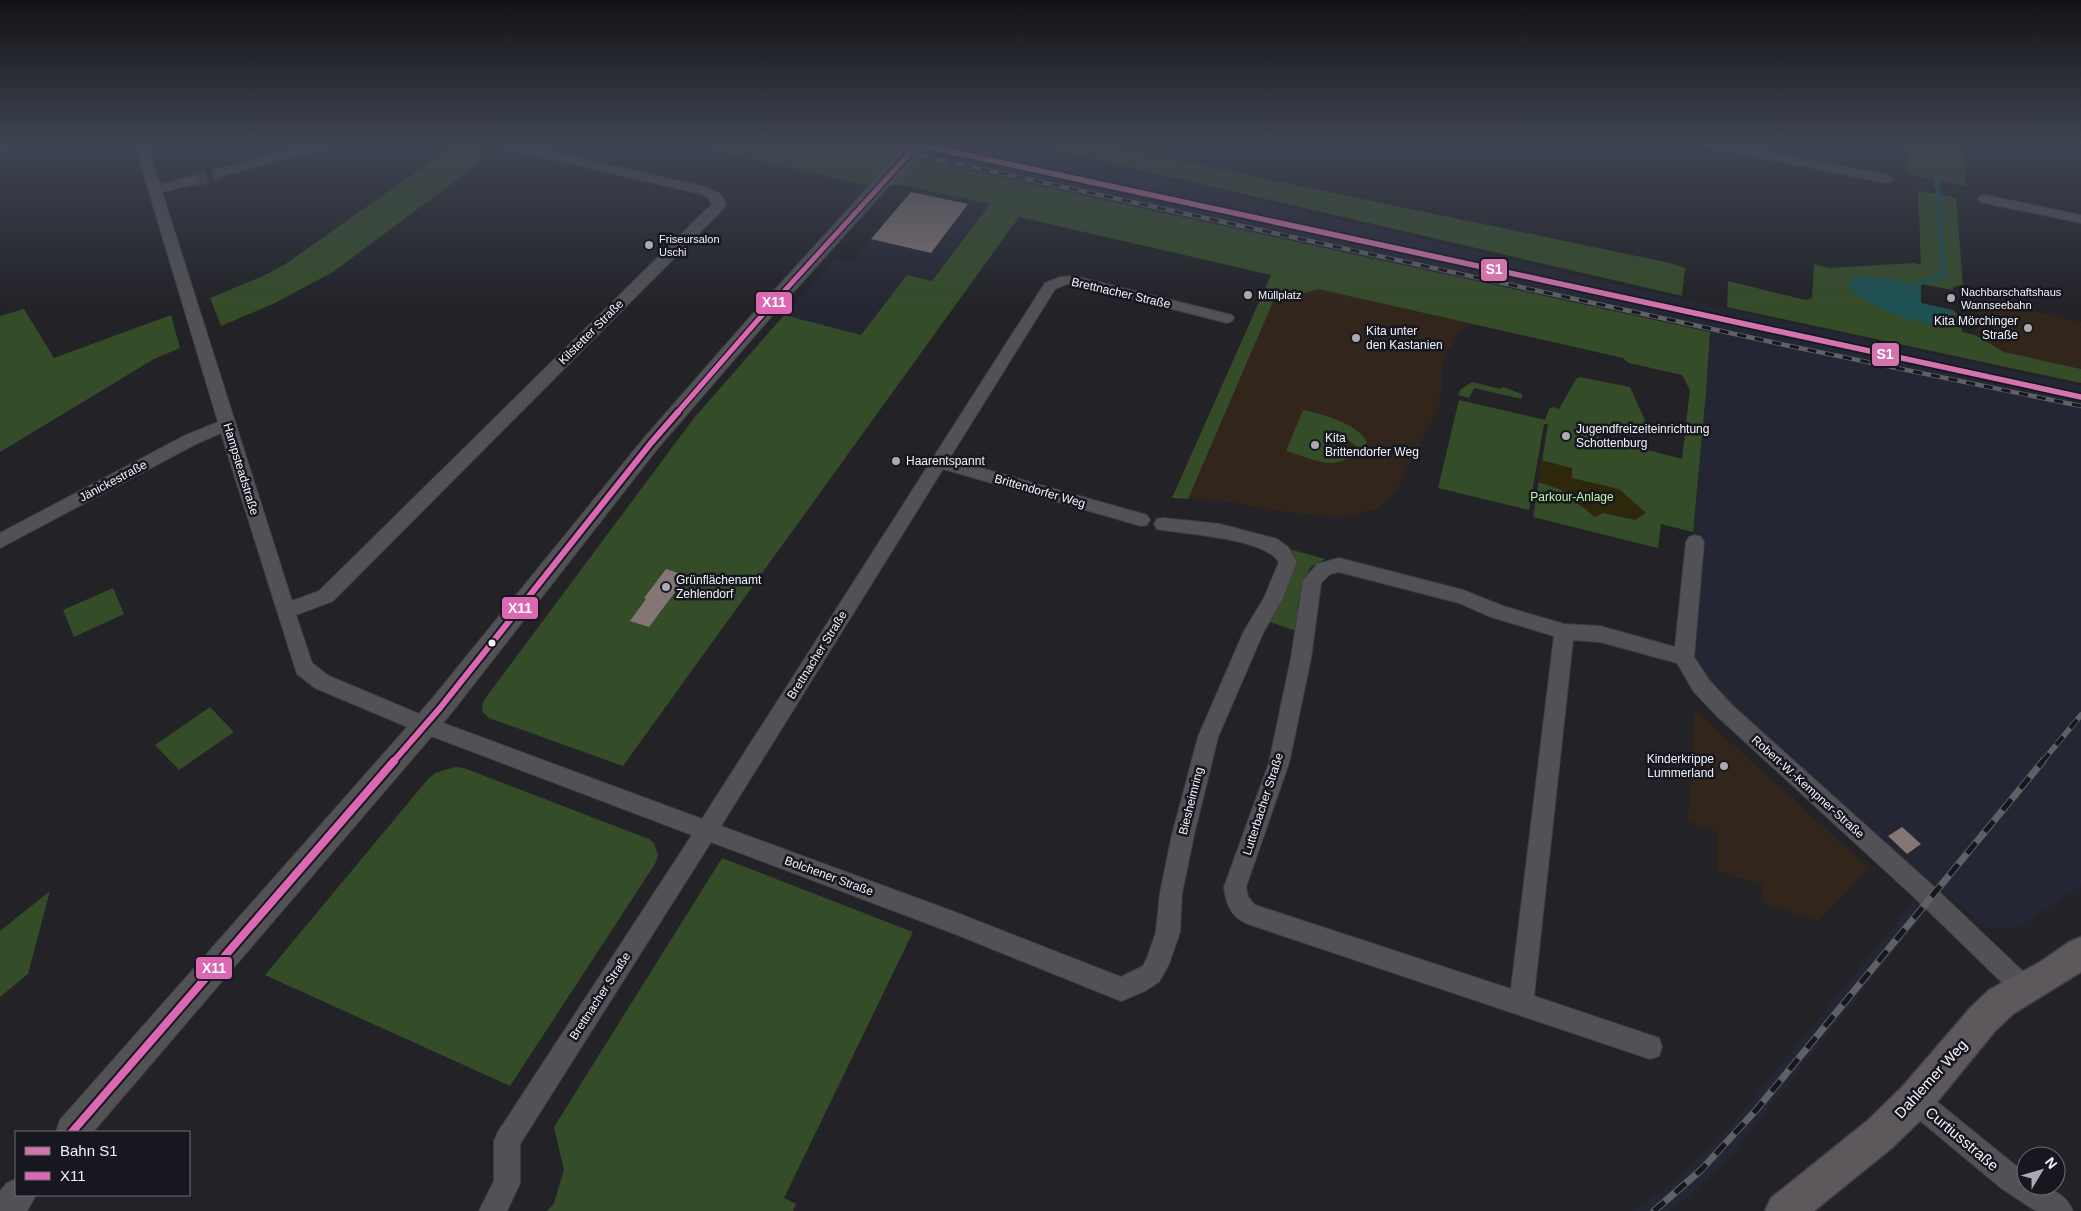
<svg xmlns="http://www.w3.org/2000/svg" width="2081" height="1211" font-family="Arial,sans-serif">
<rect width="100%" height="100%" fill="#222227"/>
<path fill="#252634" d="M 839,142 L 1012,142 L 1601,281 L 2081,386 L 2081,886 L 2018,928 L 1987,929 L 1943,890 L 1734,1152 L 1687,1198 L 1669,1211 L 1632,1211 L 1675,1182 L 1722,1137 L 1922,891 L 1689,669 L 1695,542 L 1693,532 L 1710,332 Z
M 915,187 L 990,204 L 932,281 L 907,276 L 861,335 L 784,315 L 835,258 L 853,262 Z"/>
<path fill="#32251c" d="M 1318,289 L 1468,323 L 1459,332 L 1449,350 L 1447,350 L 1441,369 L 1441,391 L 1439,397 L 1441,402 L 1397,489 L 1389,500 L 1375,509 L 1343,517 L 1330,517 L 1271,510 L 1231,502 L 1188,499 L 1273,302 Z
M 1987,300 L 2081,322 L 2081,369 L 2004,352 L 1975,335 L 1973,303 Z
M 1695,710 L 1869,868 L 1819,921 L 1763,903 L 1762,885 L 1717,871 L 1717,832 L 1688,821 Z"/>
<path fill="#354c28" d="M 674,142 L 839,142 L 1710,332 L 1706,392 L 1693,532 L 1661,524 L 1658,548 L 1533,517 L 1548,424 L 1544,424 L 1529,510 L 1438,488 L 1459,400 L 1545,420 L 1549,409 L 1553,407 L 1559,409 L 1576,379 L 1580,377 L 1630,387 L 1646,423 L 1646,435 L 1591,424 L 1588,434 L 1682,459 L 1690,390 L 1682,375 L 1629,363 L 1623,358 L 1318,289 L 1273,302 L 1188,499 L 1172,498 L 1271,275 L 1019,217 L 623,766 L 489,718 L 482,711 L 483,702 L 487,696 L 694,418 L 784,315 L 861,335 L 907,275 L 932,281 L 990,204 L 902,185 L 870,186 Z
M 1021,142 L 1089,142 L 1670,263 L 1685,268 L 1682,296 Z
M 1906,142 L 1933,142 L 1963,147 L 1966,186 L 1907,174 Z
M 457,143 L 494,152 L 333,272 L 275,303 L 221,326 L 210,298 L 263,276 L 284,265 Z
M 1918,190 L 1956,198 L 1963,285 L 1953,287 L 1953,290 L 1921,284 L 1921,303 L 1953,310 L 1960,316 L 1962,332 L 1975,335 L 2004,352 L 2081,369 L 2081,383 L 1727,307 L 1728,281 L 1806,300 L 1812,298 L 1814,264 L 1829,268 L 1913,263 L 1921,265 Z
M 24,309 L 54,358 L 171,315 L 180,348 L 154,359 L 0,452 L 0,316 Z
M 1472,382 L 1501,389 L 1503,387 L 1522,394 L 1522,399 L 1474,388 L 1469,398 L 1458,395 L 1461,389 Z
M 1303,410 C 1322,414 1357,423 1367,442 C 1361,454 1345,462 1331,463 C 1321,464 1297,454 1286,451 Z
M 1285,548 L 1325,559 L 1312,566 L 1309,570 L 1298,604 L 1296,631 L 1270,622 L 1284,597 L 1294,565 Z
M 113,588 L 124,614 L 74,637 L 63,610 Z
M 210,707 L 234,732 L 179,770 L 155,745 Z
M 455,767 L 464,768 L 649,839 L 654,843 L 658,855 L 655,864 L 510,1086 L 265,975 L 428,779 L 435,773 Z
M 722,858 L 913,932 L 784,1198 L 796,1204 L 793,1211 L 547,1211 L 554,1203 L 564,1170 L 554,1127 Z
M 50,891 L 28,974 L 0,997 L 0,931 Z"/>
<path fill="#2e270b" d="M 1336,432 L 1356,446 L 1346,452 L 1326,437 Z
M 1541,460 L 1572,468 L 1572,478 L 1619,489 L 1646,513 L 1635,520 L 1603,513 L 1595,517 C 1588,512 1583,506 1574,502 L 1570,493 L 1538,482 Z"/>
<path fill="#1d5152" d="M 1860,276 C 1882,279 1904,277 1921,292 L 1921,303 L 1949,310 L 1959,322 L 1959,327 C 1945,321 1941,325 1928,324 C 1906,320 1866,305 1851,289 L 1849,279 Z"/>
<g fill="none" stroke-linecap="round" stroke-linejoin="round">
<path stroke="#1d5152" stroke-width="5" d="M 1934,151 L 1937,186
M 1912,285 L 1944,276 L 1938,192"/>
</g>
<path fill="#847675" d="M 911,192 L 968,204 L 931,253 L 871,239 Z
M 666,569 L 687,576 L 649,627 L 630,621 L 646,599 L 644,598 Z
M 1902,827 L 1921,844 L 1907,854 L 1888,836 Z"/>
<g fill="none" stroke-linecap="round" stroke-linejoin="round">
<path stroke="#414147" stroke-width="14" stroke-dasharray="14 7" stroke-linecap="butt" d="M 193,180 L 219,173"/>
<defs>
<path id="minor" d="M 0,142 L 19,142 L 17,145 L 0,150 Z
M 134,142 L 146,142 L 160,185 L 193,176 L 200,180 L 198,183 L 162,192 L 292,601 L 319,591 L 712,204 L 707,197 L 701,194 L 495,146 L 491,145 L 489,142 L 510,142 L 705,187 C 714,189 725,195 726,205 L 724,208 L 333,601 L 296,615 L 312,663 L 329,676 L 424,716 L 702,819 L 1045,283 L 1060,277 L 1074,276 L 1232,315 L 1234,318 L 1232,321 L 1227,323 L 1074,284 L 1067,284 L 1055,289 L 949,459 L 1147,515 L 1150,520 L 1147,525 L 1141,526 L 943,469 L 721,826 L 952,911 L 1121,977 L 1143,966 L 1147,958 L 1156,932 L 1160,893 L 1172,835 L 1198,737 L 1244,631 L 1264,598 L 1279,562 C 1265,539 1189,534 1163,530 L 1157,529 L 1154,524 L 1157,519 L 1163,518 L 1220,524 L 1277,539 L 1288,547 L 1297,562 L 1282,600 L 1263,633 L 1218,737 L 1194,835 L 1182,893 L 1180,932 L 1169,964 L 1159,982 L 1145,991 L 1121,1001 L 950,932 L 711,842 L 520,1144 L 520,1183 L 507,1211 L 479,1211 L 494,1181 L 494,1141 L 498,1132 L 692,835 L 410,728 L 315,688 L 297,674 L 221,433 L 196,444 L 0,548 L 0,533 L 184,436 L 218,422 Z
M 321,142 L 340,142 L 338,145 L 219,177 L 213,173 L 214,170 Z
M 1695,142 L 1718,142 L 1887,175 L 1894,179 L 1887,183 L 1701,146 Z
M 1985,195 L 2081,215 L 2081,223 L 1980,202 L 1978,199 L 1980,196 Z
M 1695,535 L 1701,537 L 1704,542 L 1694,657 L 1709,680 L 1732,705 L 1931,884 L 2033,981 L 2037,989 L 2033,997 L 2025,1001 L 2017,997 L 1915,898 L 1718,717 L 1694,692 L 1677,663 L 1600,642 L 1573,640 L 1534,996 L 1659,1038 L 1662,1047 L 1659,1056 L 1650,1059 L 1248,924 C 1231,917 1226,904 1224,887 L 1269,763 L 1291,658 L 1303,581 L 1317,564 L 1339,558 L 1463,590 L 1503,606 L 1564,624 L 1600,626 L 1675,647 L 1686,542 L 1689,537 ZM 1339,572 L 1459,603 L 1491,617 L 1554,636 L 1511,989 L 1255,905 L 1248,897 L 1246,887 L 1289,763 L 1311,658 L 1321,583 L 1330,574 Z
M 1915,1087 L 1924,1091 L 2026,1174 L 2026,1186 C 2046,1186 2065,1191 2073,1211 L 2036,1211 L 2001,1188 L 1906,1109 L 1902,1100 L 1906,1091 Z"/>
<path id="tertiary" d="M 887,172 L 893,173 L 895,177 L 893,181 L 764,325 L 658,448 L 449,716 L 93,1132 L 56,1132 L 60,1120 L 431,700 L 644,438 L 750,317 L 881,173 Z
M 16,1179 L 16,1195 L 36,1195 L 27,1211 L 0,1211 L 0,1191 L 7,1183 Z"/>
<path id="secondary" d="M 2081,937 L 2081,972 L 2013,1014 L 1995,1031 L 1928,1113 L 1893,1147 L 1814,1211 L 1765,1211 L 1771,1198 L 1867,1121 L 1902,1087 L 1971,1007 L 1989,990 L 2040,962 L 2069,942 Z"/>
</defs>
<use href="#minor" stroke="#3e3e42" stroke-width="2"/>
<use href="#tertiary" stroke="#3e3e42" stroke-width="2"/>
<use href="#secondary" stroke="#3e3e42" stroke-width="3"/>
<use href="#minor" fill="#525256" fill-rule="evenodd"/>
<use href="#tertiary" fill="#525256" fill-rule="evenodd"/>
<use href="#secondary" fill="#5c585c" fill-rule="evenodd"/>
<defs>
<path id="rail-far2" d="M 858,142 L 1785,345 L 2081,406"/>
<path id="rail-far1" d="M 2042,762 L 2081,715"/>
<path id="rail" d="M 1654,1211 L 1701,1170 L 1757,1109 L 2043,761"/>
</defs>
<use href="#rail-far2" stroke="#606164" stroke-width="4.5"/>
<use href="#rail-far1" stroke="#606164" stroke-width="5.5"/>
<use href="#rail" stroke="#606164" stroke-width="7"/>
<use href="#rail-far2" stroke="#171720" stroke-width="3" stroke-dasharray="9" stroke-linecap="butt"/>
<use href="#rail-far1" stroke="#171720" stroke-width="4" stroke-dasharray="11" stroke-linecap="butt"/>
<use href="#rail" stroke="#171720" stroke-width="5" stroke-dasharray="14" stroke-linecap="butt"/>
<defs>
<path id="tertiary-bridge" d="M 887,177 L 920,142"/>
</defs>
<use href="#tertiary-bridge" stroke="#3e3e42" stroke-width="20" stroke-linecap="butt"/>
<use href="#tertiary-bridge" stroke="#525256" stroke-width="18"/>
<defs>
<path id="bus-1-far2" d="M 677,413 L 757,321 L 920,142"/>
<path id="bus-1-far1" d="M 393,762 L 440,708 L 651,443 L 678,412"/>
<path id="bus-1" d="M 72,1132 L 394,761"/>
</defs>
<use href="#bus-1-far2" stroke="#171720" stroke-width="8"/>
<use href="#bus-1-far1" stroke="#171720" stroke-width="10"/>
<use href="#bus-1" stroke="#171720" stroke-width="12"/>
<use href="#bus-1-far2" stroke="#dc68b3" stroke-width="5"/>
<use href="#bus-1-far1" stroke="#dc68b3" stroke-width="6"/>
<use href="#bus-1" stroke="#dc68b3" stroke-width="8"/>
<defs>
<path id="rail-1" d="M 907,142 L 2081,397"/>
</defs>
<use href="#rail-1" stroke="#171720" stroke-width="9"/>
<use href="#rail-1" stroke="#d474ae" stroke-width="5.5"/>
</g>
<linearGradient id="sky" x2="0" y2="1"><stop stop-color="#131315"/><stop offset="0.46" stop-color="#3e4452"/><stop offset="1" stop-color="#3e4452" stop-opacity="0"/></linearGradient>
<rect width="2081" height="311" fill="url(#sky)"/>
<g fill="#aaaab0" stroke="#171720" stroke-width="2">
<circle cx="649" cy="245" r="5"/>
<circle cx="1248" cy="295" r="5"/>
<circle cx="1951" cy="298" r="5"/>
<circle cx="2028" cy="328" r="5"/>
<circle cx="1356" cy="338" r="5"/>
<circle cx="1566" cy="436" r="5"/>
<circle cx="1315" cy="445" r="5"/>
<circle cx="896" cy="461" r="5"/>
<circle cx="666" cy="587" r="5"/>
<circle cx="1724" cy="766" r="5"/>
</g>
<circle fill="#f3f3fa" stroke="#171720" stroke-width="2" cx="492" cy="643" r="4.5"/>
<g text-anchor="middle" stroke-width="5" stroke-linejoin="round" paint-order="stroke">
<g font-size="11" fill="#f3f3fa" stroke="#171720" text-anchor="start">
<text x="659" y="243">Friseursalon<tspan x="659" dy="13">Uschi</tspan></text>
<text x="1961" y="296">Nachbarschaftshaus<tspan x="1961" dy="13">Wannseebahn</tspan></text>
<text x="1258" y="299">Müllplatz</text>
</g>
<g font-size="12" fill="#f3f3fa" stroke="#171720">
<text transform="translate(1121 293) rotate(13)" y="4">Brettnacher Straße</text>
<text transform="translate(591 332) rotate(-45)" y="4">Kilstetter Straße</text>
<text transform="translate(241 469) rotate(73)" y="4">Hampsteadstraße</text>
<text transform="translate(113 481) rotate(-28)" y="4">Jänickestraße</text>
<text transform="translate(1040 491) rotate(16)" y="4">Brittendorfer Weg</text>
<text transform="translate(817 655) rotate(-58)" y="4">Brettnacher Straße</text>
<text transform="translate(1808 787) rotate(42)" y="4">Robert-W.-Kempner-Straße</text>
<text transform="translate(1191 801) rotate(-76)" y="4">Biesheimring</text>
<text transform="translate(1263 804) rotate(-72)" y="4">Lutterbacher Straße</text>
<text transform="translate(829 876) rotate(20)" y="4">Bolchener Straße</text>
<text transform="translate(600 996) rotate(-57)" y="4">Brettnacher Straße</text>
</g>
<g font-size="12" fill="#f3f3fa" stroke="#171720" text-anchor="start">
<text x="2018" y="325" text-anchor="end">Kita Mörchinger<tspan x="2018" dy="14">Straße</tspan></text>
<text x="1366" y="335">Kita unter<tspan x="1366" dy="14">den Kastanien</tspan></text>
<text x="1576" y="433">Jugendfreizeiteinrichtung<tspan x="1576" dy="14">Schottenburg</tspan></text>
<text x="1325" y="442">Kita<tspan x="1325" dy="14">Brittendorfer Weg</tspan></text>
<text x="906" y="465">Haarentspannt</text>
<text x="676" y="584">Grünflächenamt<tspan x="676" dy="14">Zehlendorf</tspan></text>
<text x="1714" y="763" text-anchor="end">Kinderkrippe<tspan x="1714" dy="14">Lummerland</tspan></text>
</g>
<g font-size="12" fill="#bdf69f" stroke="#171720">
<text x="1572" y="501">Parkour-Anlage</text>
</g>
<g font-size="15" fill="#f3f3fa" stroke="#171720">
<text transform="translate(1931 1079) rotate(-48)" y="5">Dahlemer Weg</text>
<text transform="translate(1962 1139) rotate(40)" y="5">Curtiusstraße</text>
</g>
</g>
<g stroke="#171720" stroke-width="2">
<rect x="1480" y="258" width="28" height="24" rx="5" fill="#d474ae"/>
<rect x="755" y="291" width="38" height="24" rx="5" fill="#dc68b3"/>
<rect x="1871" y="342" width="29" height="25" rx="5" fill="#d474ae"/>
<rect x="501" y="596" width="38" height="24" rx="5" fill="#dc68b3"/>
<rect x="195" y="956" width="38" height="24" rx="5" fill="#dc68b3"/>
</g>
<g font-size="14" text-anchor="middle" font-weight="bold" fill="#fff">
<text x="1494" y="274">S1</text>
<text x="774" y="307">X11</text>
<text x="1885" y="359">S1</text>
<text x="520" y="613">X11</text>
<text x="214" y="973">X11</text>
</g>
<rect x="15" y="1131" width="175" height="65" fill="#171720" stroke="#6f6f77"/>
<rect x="25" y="1147" width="25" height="8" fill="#d474ae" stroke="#6f6f77"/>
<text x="60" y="1156" font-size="15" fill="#f3f3fa">Bahn S1</text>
<rect x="25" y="1172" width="25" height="8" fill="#dc68b3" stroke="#6f6f77"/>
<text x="60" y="1181" font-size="15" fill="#f3f3fa">X11</text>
<g transform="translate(2041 1171) rotate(52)"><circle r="24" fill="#171720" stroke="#6f6f77"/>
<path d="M0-4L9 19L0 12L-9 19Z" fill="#aaaab0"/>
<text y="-8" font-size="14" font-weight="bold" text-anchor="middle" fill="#f3f3fa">N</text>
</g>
</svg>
